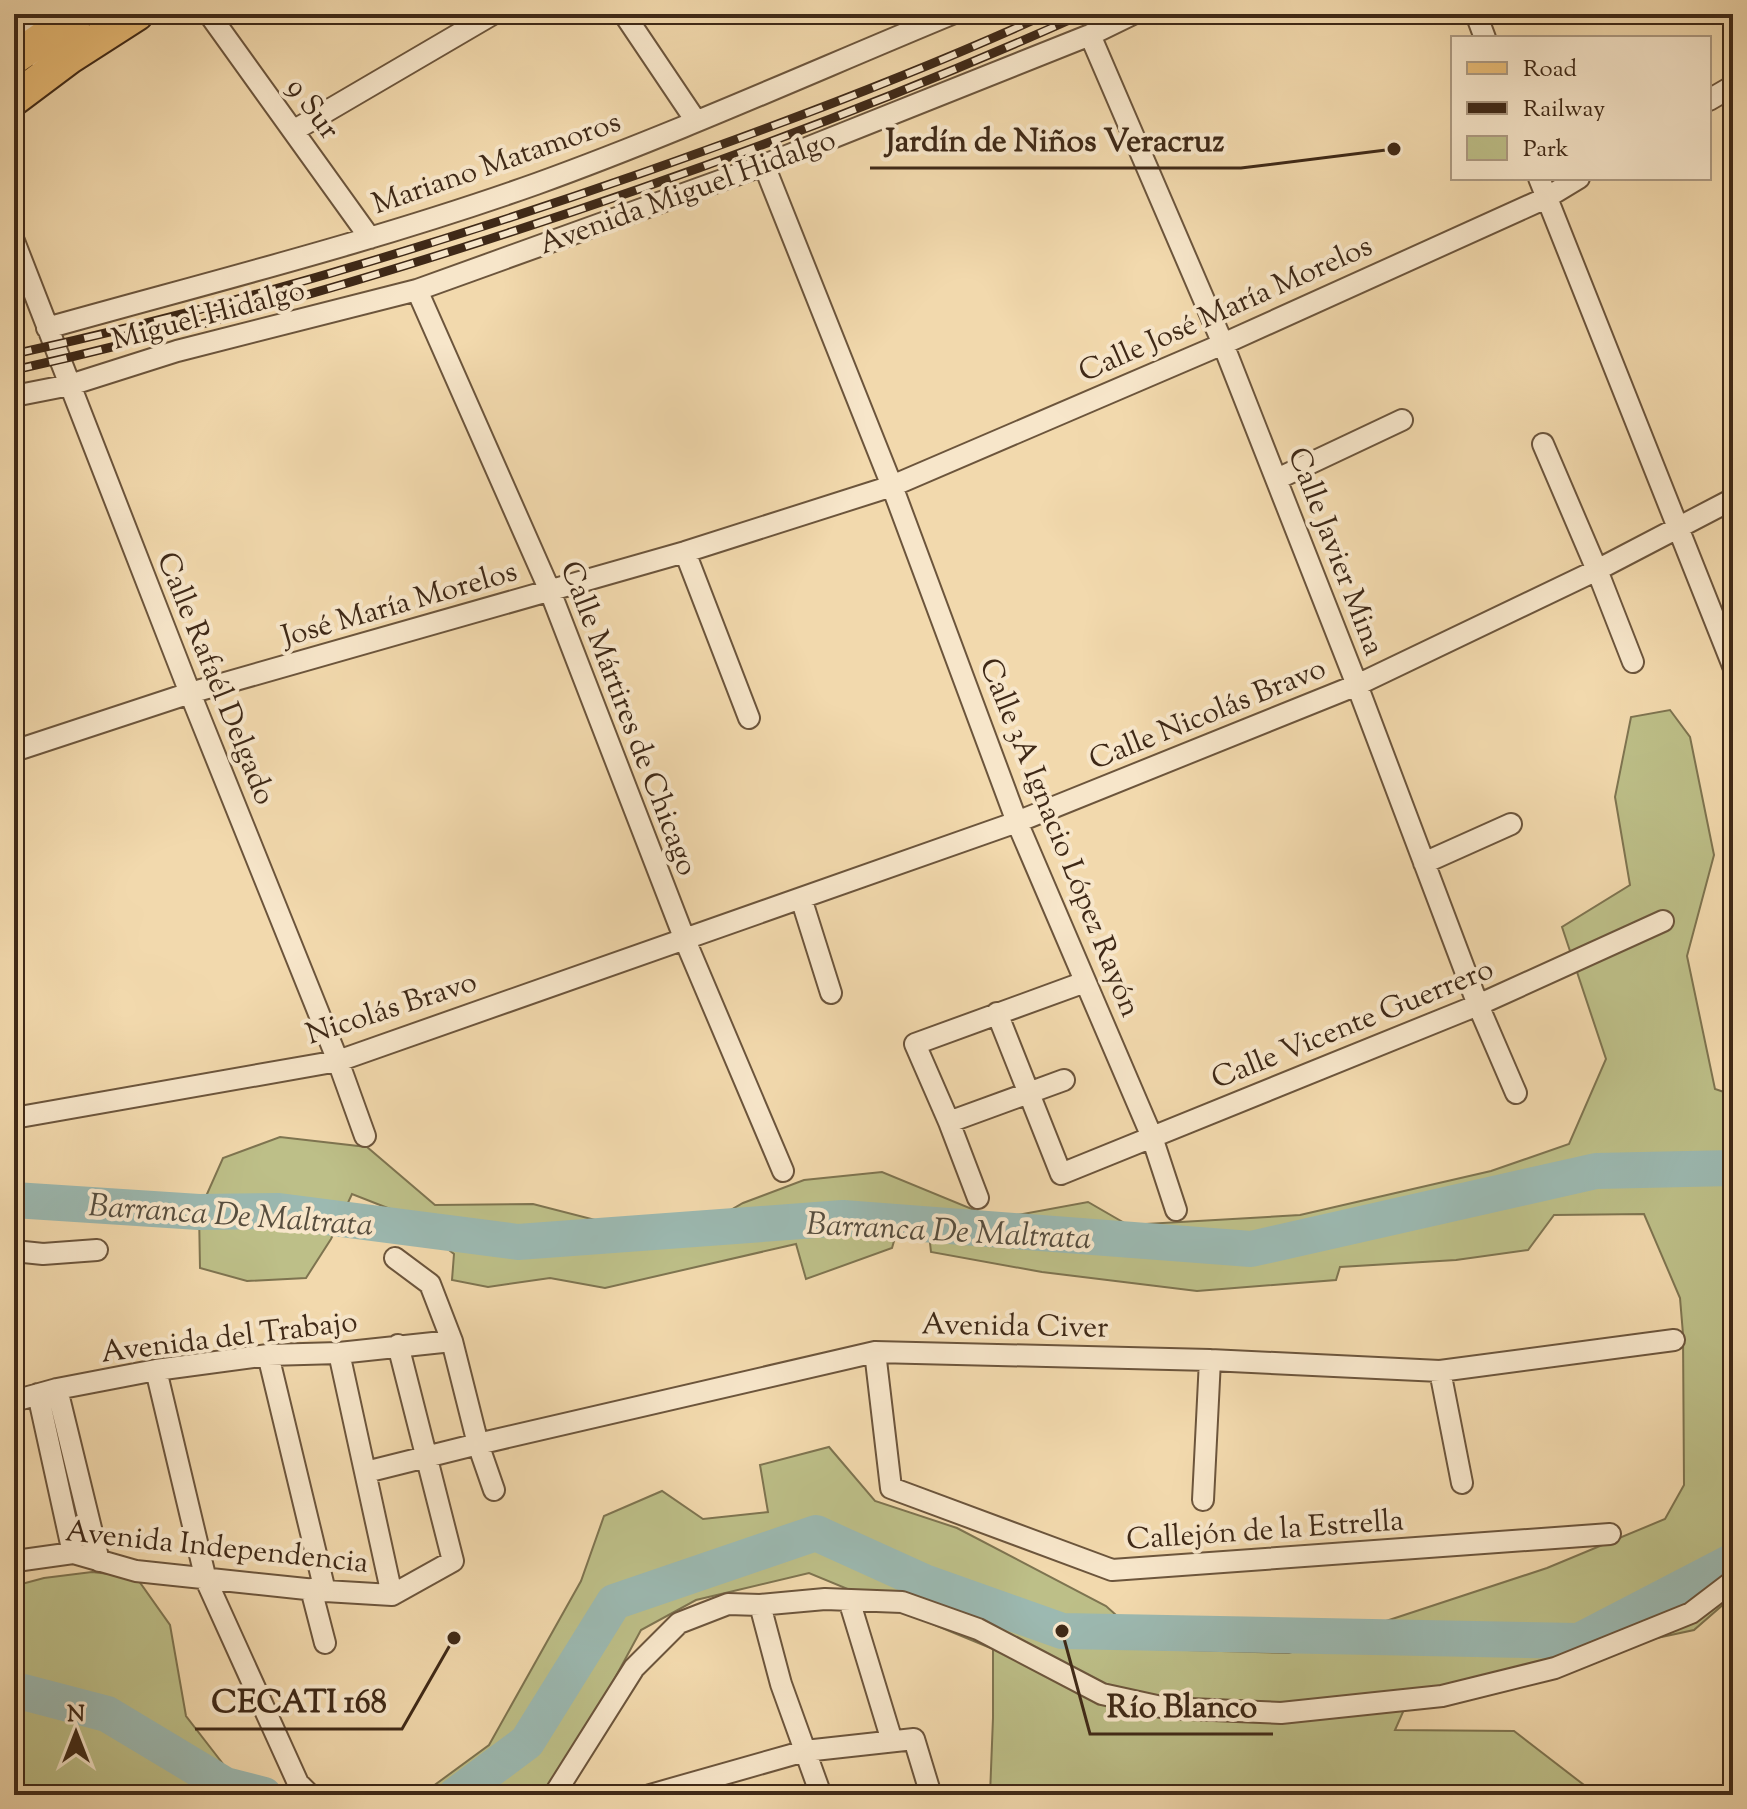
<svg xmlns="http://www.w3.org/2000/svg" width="1747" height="1809" font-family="'Sorts Mill Goudy',serif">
<rect width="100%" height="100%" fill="#f2d9ad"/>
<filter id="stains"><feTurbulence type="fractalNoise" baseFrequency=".0025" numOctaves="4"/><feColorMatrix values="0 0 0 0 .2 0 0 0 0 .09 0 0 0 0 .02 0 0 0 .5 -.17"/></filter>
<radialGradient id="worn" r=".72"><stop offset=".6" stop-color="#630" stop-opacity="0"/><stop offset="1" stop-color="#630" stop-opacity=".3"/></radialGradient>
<path fill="#bdbf88" stroke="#7e7450" stroke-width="2" d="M 1670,710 L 1690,737 L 1714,855 L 1687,956 L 1715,1089 L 1733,1095 L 1733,1596 L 1694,1630 L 1522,1667 L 1406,1705 L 1395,1730 L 1514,1731 L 1597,1795 L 990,1795 L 993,1718 L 993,1649 L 809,1573 L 696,1600 L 641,1630 L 552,1794 L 549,1795 L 421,1795 L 489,1745 L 581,1581 L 604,1516 L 662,1491 L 703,1519 L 768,1512 L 760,1465 L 829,1447 L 875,1501 L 957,1528 L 1106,1606 L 1154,1649 L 1289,1653 L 1547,1568 L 1665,1519 L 1684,1485 L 1683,1334 L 1680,1298 L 1644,1214 L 1554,1215 L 1528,1250 L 1456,1260 L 1340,1267 L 1336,1280 L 1197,1291 L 1042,1272 L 931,1252 L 929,1234 L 899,1224 L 892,1248 L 806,1279 L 796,1244 L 605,1288 L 550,1278 L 488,1287 L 452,1280 L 454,1254 L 403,1214 L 352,1194 L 331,1239 L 306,1278 L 247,1281 L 200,1268 L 199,1212 L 223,1158 L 280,1137 L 367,1147 L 435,1205 L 533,1204 L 677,1241 L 743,1203 L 804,1180 L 882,1172 L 996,1219 L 1088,1202 L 1128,1225 L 1300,1215 L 1491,1171 L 1569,1144 L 1606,1059 L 1562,927 L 1630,885 L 1615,797 L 1631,717 Z
M 92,1572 L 136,1577 L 170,1625 L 186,1716 L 227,1769 L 304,1795 L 14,1795 L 14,1586 L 44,1578 Z"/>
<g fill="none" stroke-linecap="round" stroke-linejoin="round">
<path stroke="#9cb9b1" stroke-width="36" d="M 14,1200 L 199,1212 L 279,1211 L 518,1242 L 843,1218 L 1251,1249 L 1596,1171 L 1733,1168
M 14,1697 L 23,1692 L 107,1714 L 225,1785 L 264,1795
M 456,1795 L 527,1742 L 614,1602 L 816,1533 L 924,1582 L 1062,1631 L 1579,1641 L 1733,1561"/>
<defs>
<path id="minor" d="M 209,14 L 370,238
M 624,14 L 696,121
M 1476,14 L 1485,38
M 1090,35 L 1223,344 L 1357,685 L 1478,1005 L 1516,1093
M 1709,100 L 1733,86
M 293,131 L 493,14
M 764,165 L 892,486 L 1017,822 L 1152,1137 L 1176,1210
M 1539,178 L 1733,666
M 14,241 L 190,693 L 338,1061 L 365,1136
M 417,290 L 550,591 L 685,940 L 783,1171
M 47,328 C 211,282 376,241 536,184 C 677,133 814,71 952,14
M 14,396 L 70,385 L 177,351 L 417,290 L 764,165 L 1090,35 L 1133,14
M 1543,444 L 1597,570 L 1633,662
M 1277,479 L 1402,420
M 685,552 L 749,718
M 14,751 L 190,693 L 685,552 L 892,486 L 1223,344 L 1546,198 L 1579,178
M 1424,863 L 1511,824
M 801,898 L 831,993
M 997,1013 L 1061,1174 L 1478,1005 L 1663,921
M 14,1118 L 338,1061 L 1017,822 L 1357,685 L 1597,570 L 1733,499
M 949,1122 L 1064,1080
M 978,1198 L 949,1122 L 915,1044 L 1085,982
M 14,1251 L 43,1254 L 97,1250
M 395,1258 L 430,1284 L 452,1341 L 478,1444 L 494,1490
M 875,1352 L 891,1488 L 1112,1570 L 1610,1534
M 339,1353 L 392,1595
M 268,1355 L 325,1591
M 156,1370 L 206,1580 L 298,1783 L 310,1795
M 1440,1371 L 1462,1483
M 57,1389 L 99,1561
M 38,1394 L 73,1553
M 14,1401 L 57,1389 L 156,1370 L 268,1355 L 339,1353 L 452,1341
M 366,1472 L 478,1444 L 875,1352 L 1210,1360 L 1440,1371 L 1674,1340
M 1203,1500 L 1210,1360
M 14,1563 L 23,1560 L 73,1553 L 136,1571 L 325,1591 L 392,1595 L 453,1561 L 398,1345
M 311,1589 L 325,1643
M 849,1600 L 892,1741
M 760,1605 L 781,1684 L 821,1795
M 554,1795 L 634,1668 L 679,1623 L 728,1604 L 760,1605 L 825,1599 L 902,1602 L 978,1629 L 1102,1694 L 1166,1708 L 1281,1713 L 1442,1696 L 1555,1668 L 1691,1613 L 1733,1581
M 650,1795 L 805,1751 L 914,1739 L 931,1795"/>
<path id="secondary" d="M 14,21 L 47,60"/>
<path id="primary" d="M 14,58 L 78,14
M 14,99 L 70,57 L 137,14"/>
</defs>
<use href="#minor" stroke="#6c553c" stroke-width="24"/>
<use href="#secondary" stroke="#3f2917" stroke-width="32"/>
<use href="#primary" stroke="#3f2917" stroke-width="36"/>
<use href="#minor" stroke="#f7e6ca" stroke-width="20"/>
<use href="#secondary" stroke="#f7e6ca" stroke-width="28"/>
<use href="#primary" stroke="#e9bc76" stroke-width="32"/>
<defs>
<path id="rail" d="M 14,354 C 227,308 436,245 642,173 C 779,125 915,74 1047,14
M 14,370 C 181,333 345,286 508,233 C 703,170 895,98 1083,14"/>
</defs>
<use href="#rail" stroke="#3f2917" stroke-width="9"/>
<use href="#rail" stroke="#f7e6ca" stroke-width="6" stroke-dasharray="18" stroke-linecap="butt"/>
</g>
<g text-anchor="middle" stroke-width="8" stroke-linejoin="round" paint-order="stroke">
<g font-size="30" fill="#3f2917" stroke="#f7e6ca">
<text transform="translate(314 108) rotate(54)" y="10">9 Sur</text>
<text transform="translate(496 162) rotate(-19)" y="10">Mariano Matamoros</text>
<text transform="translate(687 191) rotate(-20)" y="10">Avenida Miguel Hidalgo</text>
<text transform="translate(1225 308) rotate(-24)" y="10">Calle José María Morelos</text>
<text transform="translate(208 314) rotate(-15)" y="10">Miguel Hidalgo</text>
<text transform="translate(1337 551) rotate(69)" y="10">Calle Javier Mina</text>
<text transform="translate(399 603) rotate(-16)" y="10">José María Morelos</text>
<text transform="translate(217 678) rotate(68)" y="10">Calle Rafaél Delgado</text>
<text transform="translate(1207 713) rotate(-22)" y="10">Calle Nicolás Bravo</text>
<text transform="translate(630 718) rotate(69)" y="10">Calle Mártires de Chicago</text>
<text transform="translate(1061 837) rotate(68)" y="10">Calle 3A Ignacio López Rayón</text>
<text transform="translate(391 1007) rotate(-18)" y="10">Nicolás Bravo</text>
<text transform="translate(1352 1023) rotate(-22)" y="10">Calle Vicente Guerrero</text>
<text transform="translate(1015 1325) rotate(1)" y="10">Avenida Civer</text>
<text transform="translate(229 1336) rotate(-7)" y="10">Avenida del Trabajo</text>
<text transform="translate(1265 1529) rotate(-4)" y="10">Callejón de la Estrella</text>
<text transform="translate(217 1546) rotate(6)" y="10">Avenida Independencia</text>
</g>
<g font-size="32" font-style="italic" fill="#564d3e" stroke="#f7e6ca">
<text transform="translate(231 1214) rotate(4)" y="11">Barranca De Maltrata</text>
<text transform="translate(949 1230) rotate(3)" y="11">Barranca De Maltrata</text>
</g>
</g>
<path fill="none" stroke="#3f2917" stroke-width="3" d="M1394 149L1241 168H870M454 1638L402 1729H195M1062 1631L1090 1734H1273"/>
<g fill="#3f2917" stroke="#f7e6ca" stroke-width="3">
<circle cx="1394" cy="149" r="8"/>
<circle cx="454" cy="1638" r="8"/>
<circle cx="1062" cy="1631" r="8"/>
</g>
<g font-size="32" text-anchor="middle" font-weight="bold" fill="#3f2917" stroke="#f7e6ca" stroke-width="8" stroke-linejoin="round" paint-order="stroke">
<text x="1055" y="151">Jardín de Niños Veracruz</text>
<text x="299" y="1712">CECATI 168</text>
<text x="1182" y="1717">Río Blanco</text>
</g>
<rect width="1747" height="1809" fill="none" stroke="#f2d9ad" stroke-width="48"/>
<rect x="16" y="16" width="1715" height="1777" fill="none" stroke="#3f2917" stroke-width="4"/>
<rect x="24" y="24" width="1699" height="1761" fill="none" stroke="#3f2917" stroke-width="2"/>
<rect x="1451" y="36" width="260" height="144" fill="#f7e6ca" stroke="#ad9a82" stroke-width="2"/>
<rect x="1467" y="62" width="40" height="12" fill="#e9bc76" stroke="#ad9a82" stroke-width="2"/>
<text x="1523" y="76" font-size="24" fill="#3f2917">Road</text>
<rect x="1467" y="102" width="40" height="12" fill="#3f2917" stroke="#ad9a82" stroke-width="2"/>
<text x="1523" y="116" font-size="24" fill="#3f2917">Railway</text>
<rect x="1467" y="136" width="40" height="24" fill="#bdbf88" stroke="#ad9a82" stroke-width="2"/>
<text x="1523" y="156" font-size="24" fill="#3f2917">Park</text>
<g transform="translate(76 1733)" stroke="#f7e6ca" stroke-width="6" paint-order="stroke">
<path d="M0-6L14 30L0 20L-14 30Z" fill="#3f2917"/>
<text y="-12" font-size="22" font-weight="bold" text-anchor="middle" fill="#3f2917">N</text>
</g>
<rect width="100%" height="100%" filter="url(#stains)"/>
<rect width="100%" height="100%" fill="url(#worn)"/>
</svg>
